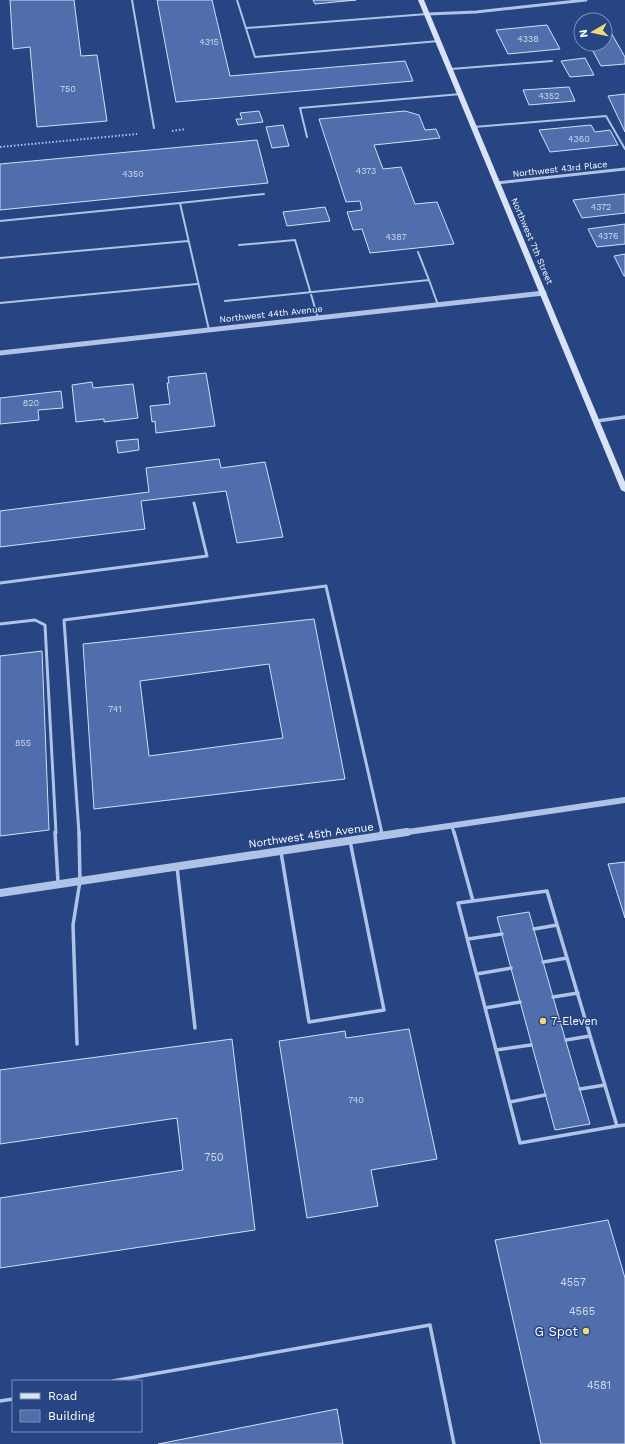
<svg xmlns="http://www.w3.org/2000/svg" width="625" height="1444" font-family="'Work Sans',sans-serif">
<rect width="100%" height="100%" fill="#274583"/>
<path fill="#4f6eab" stroke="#d3dff5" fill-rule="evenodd" d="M 10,0 L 74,0 L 81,56 L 97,55 L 107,121 L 37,127 L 30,47 L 13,49 Z
M 157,0 L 212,0 L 230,76 L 405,61 L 413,81 L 176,102 Z
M 313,0 L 356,0 L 315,4 Z
M 547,25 L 560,49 L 508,54 L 496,30 Z
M 610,31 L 625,57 L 625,64 L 601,66 L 589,44 L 605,44 L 605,32 Z
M 585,58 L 594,75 L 570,77 L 561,61 Z
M 569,87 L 575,101 L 529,105 L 523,90 Z
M 625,94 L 625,132 L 608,96 Z
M 259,111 L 263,122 L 238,125 L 236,119 L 242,119 L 240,113 Z
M 405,111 L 419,115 L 425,130 L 436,129 L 440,138 L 374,145 L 383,169 L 401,167 L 415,204 L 437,202 L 454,244 L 370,253 L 362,229 L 353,230 L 347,212 L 362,210 L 360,201 L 346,202 L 319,119 Z
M 283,125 L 289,146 L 272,148 L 266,127 Z
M 591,125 L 595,132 L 610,130 L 618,145 L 550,152 L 539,130 Z
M 257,140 L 268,183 L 0,210 L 0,164 Z
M 625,194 L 625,213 L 582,218 L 573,200 Z
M 325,207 L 330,221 L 287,226 L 283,212 Z
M 625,224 L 625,244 L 597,247 L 588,229 Z
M 625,254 L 625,276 L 624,276 L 614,256 Z
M 206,373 L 215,426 L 156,433 L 155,421 L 152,422 L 150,406 L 170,404 L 167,383 L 169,383 L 168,377 Z
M 92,382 L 93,388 L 133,384 L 138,418 L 104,422 L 104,419 L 76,422 L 72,385 Z
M 61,391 L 63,408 L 38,410 L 39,420 L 0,424 L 0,398 Z
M 138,439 L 139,450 L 118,453 L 116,441 Z
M 219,459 L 221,468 L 265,462 L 283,537 L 237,543 L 226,491 L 141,501 L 145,529 L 0,547 L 0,511 L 149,492 L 146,468 Z
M 314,619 L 345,779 L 94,809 L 83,644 ZM 269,664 L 283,738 L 149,756 L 140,681 Z
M 42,651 L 49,830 L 0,836 L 0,656 Z
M 625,862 L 625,918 L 608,864 Z
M 529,912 L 553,997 L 590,1124 L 555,1130 L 497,917 Z
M 409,1029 L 437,1159 L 371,1170 L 378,1206 L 307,1218 L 279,1041 L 345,1031 L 346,1038 Z
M 232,1039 L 255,1230 L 0,1268 L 0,1198 L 183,1170 L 177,1118 L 0,1144 L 0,1070 Z
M 608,1220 L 625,1278 L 625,1444 L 541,1444 L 495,1240 Z
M 337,1409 L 343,1444 L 158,1444 Z"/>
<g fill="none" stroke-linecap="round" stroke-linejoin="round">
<path stroke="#b0c3e7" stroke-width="2" stroke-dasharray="1.5 2" stroke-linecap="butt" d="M 172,131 L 185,129
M 0,147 L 137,134"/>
<path stroke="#b0c3e7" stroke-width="2" d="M 132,0 L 154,128
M 237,0 L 255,57 L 439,41
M 246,28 L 427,14
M 451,69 L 552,61
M 474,127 L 606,116 L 625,149
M 307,137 L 300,108 L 461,94
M 180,203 L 264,194
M 0,221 L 180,203 L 209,330
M 239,245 L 295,240 L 318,318
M 418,252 L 429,280
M 0,258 L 188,241
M 225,301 L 429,280 L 438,305
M 0,303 L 197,284"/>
<path stroke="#b0c3e7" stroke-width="3" d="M 0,583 L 207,556 L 194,503
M 0,624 L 35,620 L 45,625 L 56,833
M 452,827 L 454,833
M 79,833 L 64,620 L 326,586 L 382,833"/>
<path stroke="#b0c3e7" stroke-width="3.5" d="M 55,832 L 58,882
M 381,832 L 382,835
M 454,832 L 473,901
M 281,852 L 309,1022 L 384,1010 L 350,841
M 177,867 L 195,1028
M 547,891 L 617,1126 L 520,1143 L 458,903 Z
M 534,929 L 557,925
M 468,939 L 502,934
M 543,962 L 567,958
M 477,974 L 511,968
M 553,997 L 578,993
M 485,1008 L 520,1002
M 566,1040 L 590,1036
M 77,1044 L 73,925 L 80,881 L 79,832
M 496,1050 L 531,1045
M 580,1089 L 605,1085
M 510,1102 L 545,1095
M 617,1126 L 625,1125
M 113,1381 L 430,1325 L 454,1444
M 0,1401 L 13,1399"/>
<path stroke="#b0c3e7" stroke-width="3" d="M 428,14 L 476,12 L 586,0
M 497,183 L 625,169"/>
<path stroke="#b0c3e7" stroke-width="3.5" d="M 597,421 L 625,417"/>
<path stroke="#b0c3e7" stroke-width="5" d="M 0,353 L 544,293"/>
<path stroke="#b0c3e7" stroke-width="6" d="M 401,833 L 625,800"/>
<path stroke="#b0c3e7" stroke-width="8" d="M 0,893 L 407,832"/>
<path fill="#d9e3f6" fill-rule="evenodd" d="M 418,0 L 424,0 L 625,482 L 625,492 L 621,490 Z"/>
</g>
<g fill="#efd975" stroke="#274583" stroke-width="1.5">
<circle cx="543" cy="1021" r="4"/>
<circle cx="586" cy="1331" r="4"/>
</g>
<g text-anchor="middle" stroke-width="3" stroke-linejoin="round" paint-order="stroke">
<g font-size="9" fill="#d3dbea">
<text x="528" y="42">4338</text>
<text x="209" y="45">4315</text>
<text x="68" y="92">750</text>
<text x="549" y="99">4352</text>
<text x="579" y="142">4360</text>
<text x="366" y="174">4373</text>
<text x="133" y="177">4350</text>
<text x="601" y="210">4372</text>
<text x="608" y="239">4376</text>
<text x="396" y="240">4387</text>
<text x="31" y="406">820</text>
<text x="115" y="712">741</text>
<text x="23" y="746">855</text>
<text x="356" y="1103">740</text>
</g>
<g font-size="9" fill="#fff" stroke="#274583">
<text transform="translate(560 169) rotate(-6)" y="3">Northwest 43rd Place</text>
<text transform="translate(532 241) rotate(67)" y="3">Northwest 7th Street</text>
<text transform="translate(271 314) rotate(-6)" y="3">Northwest 44th Avenue</text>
</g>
<g font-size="11" fill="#fff" stroke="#274583">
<text transform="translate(311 835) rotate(-8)" y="4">Northwest 45th Avenue</text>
</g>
<g font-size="11" fill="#fff" stroke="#274583" text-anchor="start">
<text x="551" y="1025">7-Eleven</text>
</g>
<g font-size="11" fill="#d3dbea">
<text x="214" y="1161">750</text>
<text x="573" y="1286">4557</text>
<text x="582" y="1315">4565</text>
<text x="599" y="1389">4581</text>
</g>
<g font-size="13" fill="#fff" stroke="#274583" text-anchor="end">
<text x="578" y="1336">G Spot</text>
</g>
</g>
<rect x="12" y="1380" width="130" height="52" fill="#274583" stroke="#7d8fb5"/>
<rect x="20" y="1393" width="20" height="6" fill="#d9e3f6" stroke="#7d8fb5"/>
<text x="48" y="1400" font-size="12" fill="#ffffff">Road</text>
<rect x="20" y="1410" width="20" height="12" fill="#4f6eab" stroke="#7d8fb5"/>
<text x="48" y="1420" font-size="12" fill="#ffffff">Building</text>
<g transform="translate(593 32) rotate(261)"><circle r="19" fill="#274583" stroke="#7d8fb5"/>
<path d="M0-3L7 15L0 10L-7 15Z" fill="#efd975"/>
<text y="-6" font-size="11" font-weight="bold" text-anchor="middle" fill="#ffffff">N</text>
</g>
</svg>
